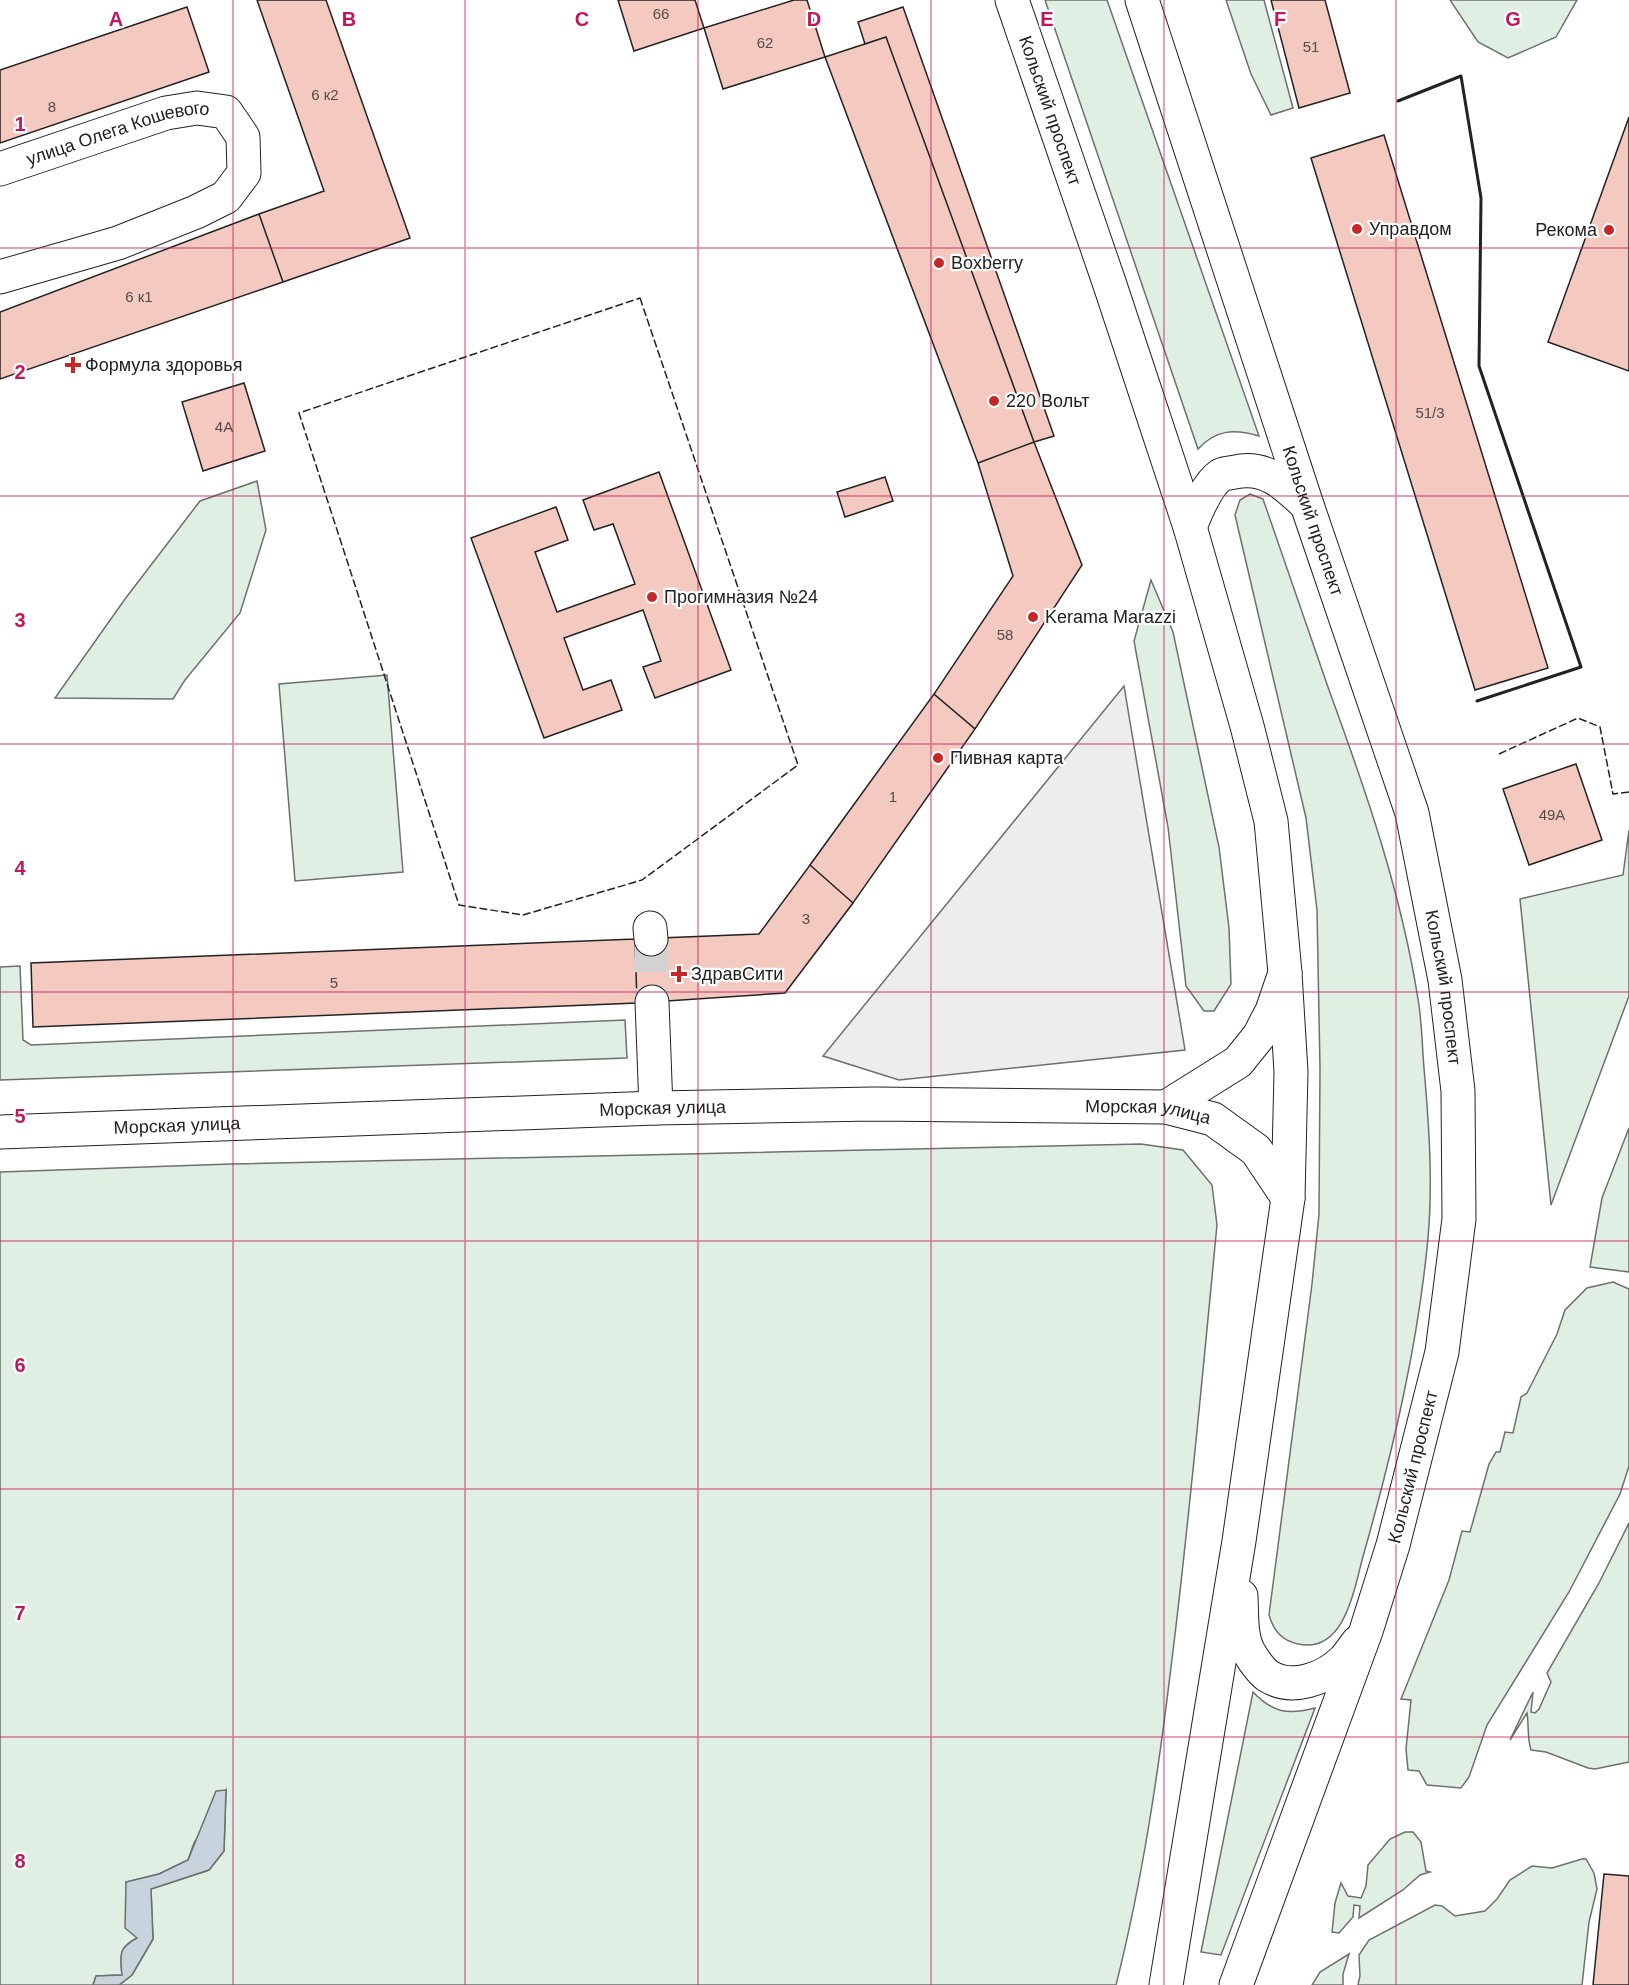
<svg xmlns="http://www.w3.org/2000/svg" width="1629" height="1985" font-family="Arial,sans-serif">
<rect width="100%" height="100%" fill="#fff"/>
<path fill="#e0efe3" stroke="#6f6f6f" stroke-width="1.5" d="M 1045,0 L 1107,0 L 1259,436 C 1235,429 1216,429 1198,449 Z
M 1226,0 L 1264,0 L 1293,108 L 1271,115 L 1251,74 Z
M 1450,0 L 1577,0 L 1556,37 L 1508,58 L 1478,42 Z
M 257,481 L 266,530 L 240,613 L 185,680 L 173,699 L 55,698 L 125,599 L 200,501 Z
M 1250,494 L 1263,499 C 1285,563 1307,627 1329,690 C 1366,791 1401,892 1418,999 C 1422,1022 1422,1045 1424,1068 C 1429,1125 1433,1182 1428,1238 C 1418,1345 1393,1450 1364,1553 C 1354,1587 1346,1654 1298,1644 C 1281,1640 1274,1631 1269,1615 L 1312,1284 L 1319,1214 L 1320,1069 L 1317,910 L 1306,818 L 1235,515 L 1240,500 Z
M 1151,580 L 1173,632 L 1219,847 L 1229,928 L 1231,984 L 1214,1011 L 1204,1011 L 1186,986 L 1168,827 L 1134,641 Z
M 387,675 L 403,872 L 295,881 L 279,684 Z
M 1629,830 L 1629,996 L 1551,1205 L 1520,899 L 1623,875 Z
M 20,966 L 23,1040 L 31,1045 L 625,1020 L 627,1058 L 0,1080 L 0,967 Z
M 1629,1128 L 1629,1272 L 1590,1267 L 1602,1198 Z
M 1141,1144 L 1183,1150 L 1212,1185 L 1217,1225 C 1203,1370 1190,1514 1172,1659 C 1159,1768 1143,1878 1116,1985 L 119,1985 L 132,1975 L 153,1939 L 151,1889 L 209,1870 L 224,1851 L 226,1790 L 194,1843 L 188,1860 L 159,1874 L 126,1882 L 137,1938 C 119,1948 120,1955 122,1975 L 96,1976 L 93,1985 L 0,1985 L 0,1172 L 231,1164 Z
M 1613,1282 L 1629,1289 L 1629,1466 L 1620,1494 L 1569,1592 L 1487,1725 L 1469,1777 L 1461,1788 L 1427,1785 L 1419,1771 L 1408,1770 L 1406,1749 L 1411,1700 L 1401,1699 L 1449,1580 L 1462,1531 L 1470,1532 L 1489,1464 L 1496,1452 L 1500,1452 L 1505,1432 L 1513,1433 L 1521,1397 L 1527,1393 L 1557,1334 L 1565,1310 L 1587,1288 Z
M 1629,1523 L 1629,1762 L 1595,1769 L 1588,1768 L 1546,1752 L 1531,1750 C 1527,1738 1529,1725 1527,1713 L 1510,1740 L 1533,1692 L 1531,1712 L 1535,1713 L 1539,1709 L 1551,1682 L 1547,1673 L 1599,1583 Z
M 1253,1692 C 1273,1713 1288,1715 1315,1708 L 1221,1955 L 1201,1952 Z
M 1405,1832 L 1413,1832 L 1421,1842 L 1426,1871 L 1430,1872 L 1420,1875 L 1403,1890 L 1359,1918 L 1360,1906 L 1354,1905 L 1353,1917 L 1339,1933 L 1332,1932 L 1335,1903 L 1341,1883 L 1348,1896 L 1361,1898 L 1366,1886 L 1368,1865 L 1390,1839 Z
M 1582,1859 L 1586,1859 L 1594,1873 L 1597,1889 L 1589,1922 L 1582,1985 L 1358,1985 L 1360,1976 L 1359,1955 L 1369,1940 L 1435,1905 L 1442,1906 L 1455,1916 L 1485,1911 L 1497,1899 L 1510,1880 L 1532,1866 L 1552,1868 Z
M 1349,1954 L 1343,1974 L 1343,1985 L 1312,1985 L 1320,1972 Z"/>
<path fill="#ededed" stroke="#6f6f6f" stroke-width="1.5" d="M 1124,686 L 1185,1050 L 899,1080 L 823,1056 Z"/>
<path fill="#c7d3dd" stroke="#6f6f6f" stroke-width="1.5" d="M 226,1790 L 224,1851 L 209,1870 L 151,1889 L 153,1939 L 132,1975 L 119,1985 L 93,1985 L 96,1976 L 122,1975 C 120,1955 118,1948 137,1938 L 125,1928 L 126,1882 L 159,1874 L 188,1860 L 216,1791 Z"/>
<path fill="#f3c9c0" stroke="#222" stroke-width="1.5" d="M 257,0 L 326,0 L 410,238 L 283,282 L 259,214 L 324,191 Z
M 618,0 L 695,0 L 704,28 L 634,51 Z
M 794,0 L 807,0 L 825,57 L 723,89 L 704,28 Z
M 1271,0 L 1325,0 L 1350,93 L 1299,108 Z
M 187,7 L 209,72 L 0,143 L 0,70 Z
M 903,7 L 1054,436 L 1034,442 L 886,37 L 865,44 L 858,22 Z
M 886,37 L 1034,442 L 978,463 L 825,57 Z
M 1629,117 L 1629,371 L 1548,342 Z
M 1384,135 L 1548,668 L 1475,690 L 1311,158 Z
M 259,214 L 283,282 L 0,379 L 0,312 Z
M 244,383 L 265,451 L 203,471 L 182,402 Z
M 1034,442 L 1082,565 L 975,729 L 934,694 L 1013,576 L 978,463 Z
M 659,472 L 731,670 L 655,698 L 643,667 L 661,661 L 643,610 L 564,638 L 583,690 L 611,680 L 622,710 L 544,738 L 471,538 L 556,507 L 568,540 L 535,552 L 557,612 L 635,584 L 613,524 L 594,530 L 583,500 Z
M 885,477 L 893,501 L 845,517 L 837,492 Z
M 934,694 L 975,729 L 853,903 L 810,865 Z
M 1576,764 L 1602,840 L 1529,865 L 1503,789 Z
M 810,865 L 853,903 L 785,993 L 637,1003 L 635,939 L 759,934 Z
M 635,939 L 637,1003 L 33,1027 L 31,963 Z
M 1604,1874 L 1629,1876 L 1629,1985 L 1593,1985 Z"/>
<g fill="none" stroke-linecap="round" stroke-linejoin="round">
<path stroke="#d3d3d3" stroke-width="33" stroke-dasharray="33 16" stroke-linecap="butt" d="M 651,939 L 652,1002"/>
<defs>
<g id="minor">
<path id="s1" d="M 0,169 L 166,113 L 197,108 L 226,112 L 243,137 L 244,173 L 226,197 L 196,212 L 118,243 L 0,277"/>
<path d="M 650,928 L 651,939"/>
<path d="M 652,1002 L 656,1108"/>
<path d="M 1166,1107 L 1238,1062 L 1259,1036 L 1272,1011 L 1285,973"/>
<path id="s2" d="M 0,1132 L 656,1108 L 874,1104 L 1166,1107 L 1213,1119 L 1256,1150 L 1288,1198"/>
</g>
<g id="major">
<path id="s3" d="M 1012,0 L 1110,285 L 1190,527 L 1247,726 L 1271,821 L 1285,973 L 1291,1072 L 1288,1198 L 1239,1541 L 1166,1985"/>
<path id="s4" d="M 1142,0 L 1307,505 L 1412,813 L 1445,980 L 1458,1091 L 1459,1219 L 1442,1352 L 1393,1545 L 1366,1631 L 1236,1985"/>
<path d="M 1190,527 C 1196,512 1207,484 1221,475 C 1225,473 1231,473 1235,472 C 1266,465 1286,485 1307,505"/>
<path d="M 1241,1596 C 1242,1614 1240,1638 1250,1654 C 1254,1661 1262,1672 1268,1676 C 1292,1691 1325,1679 1344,1660 C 1349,1655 1353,1648 1358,1642"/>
</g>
</defs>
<use href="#minor" stroke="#222" stroke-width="35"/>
<use href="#major" stroke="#222" stroke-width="35"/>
<use href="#minor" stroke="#fff" stroke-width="33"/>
<use href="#major" stroke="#fff" stroke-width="33"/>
<path stroke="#222" stroke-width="1.5" stroke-dasharray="8 3" stroke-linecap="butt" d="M 640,298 L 798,765 L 642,880 L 523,915 L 459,905 L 299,413 Z
M 1499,754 L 1578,718 L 1600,727 L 1613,794 L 1629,792"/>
<path stroke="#222" stroke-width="3" d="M 1398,101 L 1461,76 L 1481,198 L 1479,366 L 1581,667 L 1477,701"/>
</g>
<path fill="none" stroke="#c2185b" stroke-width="1.5" stroke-opacity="0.55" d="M 233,0 L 233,1985M 465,0 L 465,1985M 698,0 L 698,1985M 931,0 L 931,1985M 1164,0 L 1164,1985M 1396,0 L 1396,1985M 0,248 L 1629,248M 0,496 L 1629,496M 0,744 L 1629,744M 0,992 L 1629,992M 0,1241 L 1629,1241M 0,1489 L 1629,1489M 0,1737 L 1629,1737"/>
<g fill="#c62828" stroke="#fff" stroke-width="2">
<circle cx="1357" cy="229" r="6"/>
<circle cx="1609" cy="230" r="6"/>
<circle cx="939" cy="263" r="6"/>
<path d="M70 356h6v6h6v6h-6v6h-6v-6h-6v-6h6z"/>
<circle cx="994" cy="401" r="6"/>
<circle cx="652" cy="597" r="6"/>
<circle cx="1033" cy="617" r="6"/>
<circle cx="938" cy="758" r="6"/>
<path d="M676 965h6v6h6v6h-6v6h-6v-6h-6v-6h6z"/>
</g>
<g text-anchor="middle" stroke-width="4.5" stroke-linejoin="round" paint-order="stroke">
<g font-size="15" fill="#564c4a">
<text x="661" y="19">66</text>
<text x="765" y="48">62</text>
<text x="1311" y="52">51</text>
<text x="325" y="100">6 к2</text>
<text x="52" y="112">8</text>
<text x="139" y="302">6 к1</text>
<text x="1430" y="418">51/3</text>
<text x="224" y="432">4А</text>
<text x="1005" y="640">58</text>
<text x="893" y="802">1</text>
<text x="1552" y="820">49А</text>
<text x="806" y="924">3</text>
<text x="334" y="988">5</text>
</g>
<g font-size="18" fill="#222" stroke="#fff">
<text dy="6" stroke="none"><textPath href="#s3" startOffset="117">Кольский проспект</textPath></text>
<text dy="6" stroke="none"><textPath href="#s1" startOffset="124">улица Олега Кошевого</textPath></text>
<text dy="6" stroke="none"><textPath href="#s4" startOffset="548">Кольский проспект</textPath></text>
<text dy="6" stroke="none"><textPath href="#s4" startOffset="1034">Кольский проспект</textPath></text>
<text dy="6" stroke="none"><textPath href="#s2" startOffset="663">Морская улица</textPath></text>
<text dy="6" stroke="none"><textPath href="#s2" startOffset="1149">Морская улица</textPath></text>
<text dy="6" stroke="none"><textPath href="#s2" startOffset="177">Морская улица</textPath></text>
<text transform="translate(1413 1467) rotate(-76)" y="6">Кольский проспект</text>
</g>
<g font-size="18" fill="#222" stroke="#fff" text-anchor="start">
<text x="1369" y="235">Управдом</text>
<text x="1597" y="236" text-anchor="end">Рекома</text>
<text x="951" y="269">Boxberry</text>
<text x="85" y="371">Формула здоровья</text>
<text x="1006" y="407">220 Вольт</text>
<text x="664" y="603">Прогимназия №24</text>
<text x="1045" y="623">Kerama Marazzi</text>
<text x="950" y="764">Пивная карта</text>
<text x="691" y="980">ЗдравСити</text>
</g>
</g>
<g font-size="20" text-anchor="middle" font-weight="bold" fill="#c2185b" stroke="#fff" stroke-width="4.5" stroke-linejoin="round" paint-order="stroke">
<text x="116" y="26">A</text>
<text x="349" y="26">B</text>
<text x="582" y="26">C</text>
<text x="814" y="26">D</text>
<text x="1047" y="26">E</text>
<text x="1280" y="26">F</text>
<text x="1513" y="26">G</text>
<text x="20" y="131">1</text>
<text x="20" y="379">2</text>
<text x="20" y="627">3</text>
<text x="20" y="875">4</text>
<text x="20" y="1123">5</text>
<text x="20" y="1372">6</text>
<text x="20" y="1620">7</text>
<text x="20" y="1868">8</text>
</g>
</svg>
